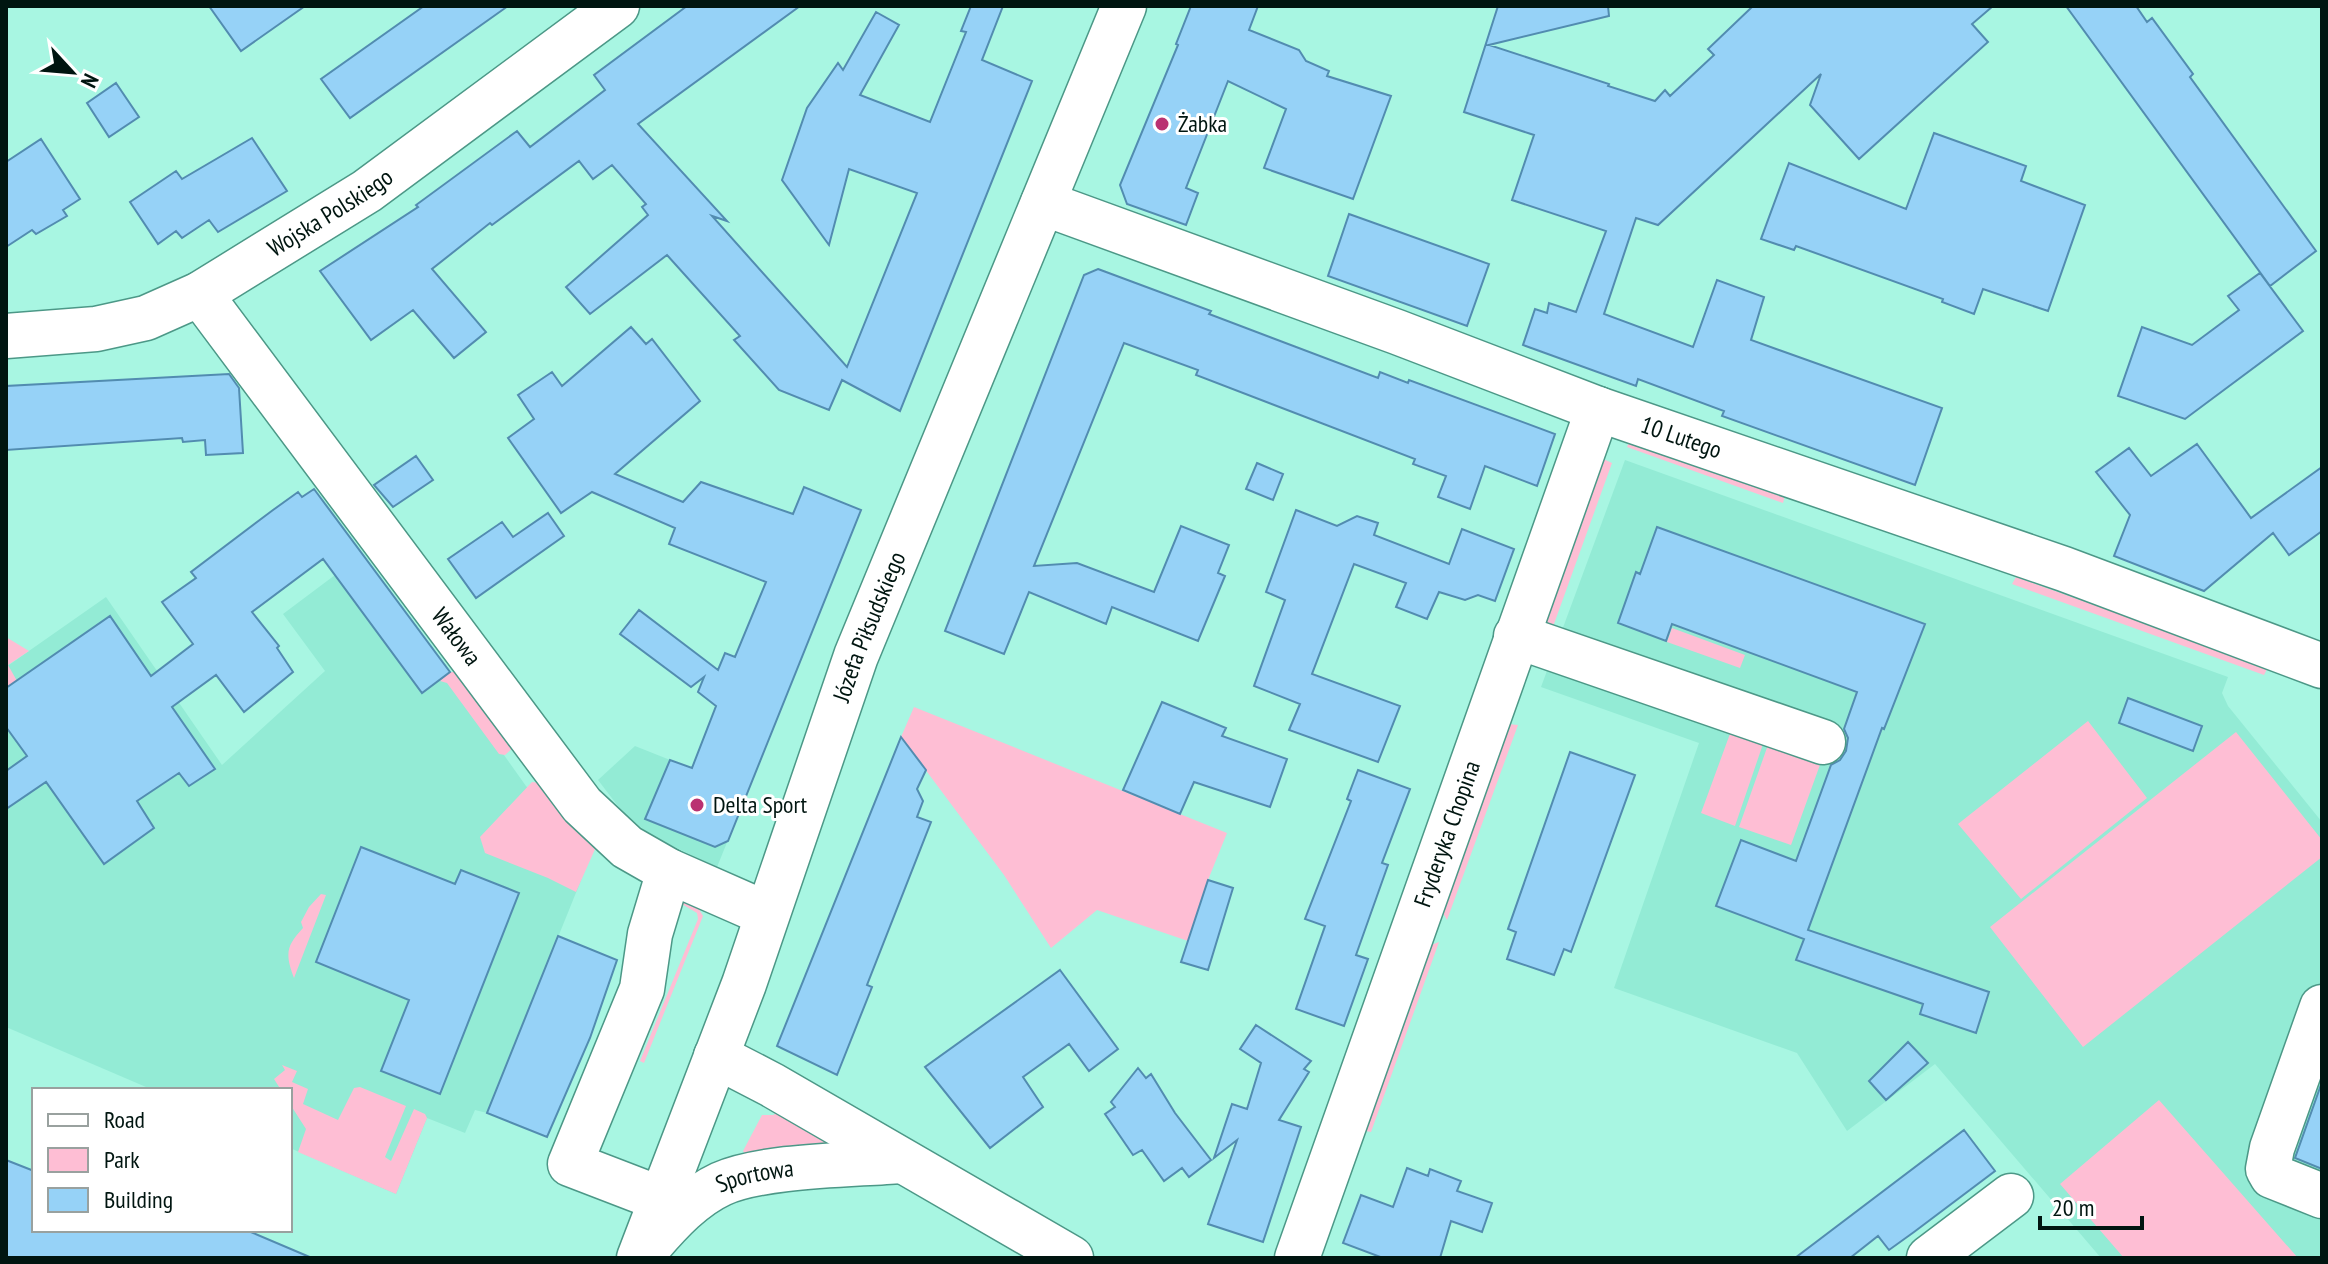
<svg xmlns="http://www.w3.org/2000/svg" width="2328" height="1264" font-family="'PT Sans Narrow',sans-serif">
<rect width="100%" height="100%" fill="#a8f6e2"/>
<path fill="#93ebd5" d="M 1625,460 L 2228,677 L 2222,693 L 2228,706 L 2322,822 L 2322,1258 L 2101,1258 L 1935,1064 L 1847,1131 L 1797,1053 L 1614,988 L 1699,743 L 1541,687 Z
M 363,554 L 450,672 L 447,675 L 526,786 L 590,858 L 487,1113 L 475,1110 L 465,1133 L 427,1118 L 396,1194 L 290,1148 L 290,1090 L 153,1090 L 6,1027 L 6,667 L 106,597 L 222,765 L 325,671 L 283,614 Z
M 635,746 L 748,791 L 717,867 L 651,836 L 621,810 L 598,780 Z"/>
<path fill="#febed4" d="M 1630,440 L 1785,495 L 1783,503 L 1627,447 Z
M 1597,456 L 1612,463 L 1550,635 L 1545,630 L 1541,612 Z
M 2016,577 L 2268,667 L 2264,675 L 2012,584 Z
M 1672,628 L 1745,655 L 1740,668 L 1667,642 Z
M 6,637 L 29,651 L 8,665 L 17,681 L 6,688 Z
M 450,672 L 458,672 L 514,747 L 505,755 L 499,754 L 447,683 L 440,681 Z
M 914,707 L 1227,833 L 1208,880 L 1191,942 L 1097,910 L 1051,948 L 1004,875 L 901,737 Z
M 2088,721 L 2147,798 L 2021,899 L 1958,824 Z
M 1508,724 L 1518,725 L 1447,920 L 1439,906 Z
M 1731,731 L 1764,741 L 1735,826 L 1701,813 Z
M 2236,732 L 2322,840 L 2322,857 L 2083,1047 L 1990,927 Z
M 1769,742 L 1821,762 L 1791,845 L 1739,827 Z
M 532,782 L 541,783 L 596,847 L 576,892 L 548,878 L 485,853 L 480,837 Z
M 321,894 L 326,895 L 294,978 C 285,954 286,946 303,928 L 301,922 L 309,907 Z
M 677,897 L 697,906 L 703,916 L 644,1063 L 640,1061 L 698,919 L 697,913 L 675,900 Z
M 1439,942 L 1371,1132 L 1361,1130 L 1426,947 Z
M 282,1065 L 297,1071 L 292,1082 L 308,1089 L 303,1104 L 338,1120 L 354,1088 L 360,1087 L 406,1106 L 385,1157 L 391,1161 L 414,1109 L 425,1114 L 427,1118 L 396,1194 L 298,1152 L 306,1129 L 290,1104 L 290,1090 L 281,1090 L 274,1079 L 285,1070 Z
M 2159,1100 L 2298,1258 L 2124,1258 L 2060,1184 Z
M 777,1110 L 838,1143 L 746,1155 L 743,1151 L 762,1115 L 774,1115 Z"/>
<path fill="#96d2f7" stroke="#528cb0" stroke-width="2" d="M 209,6 L 305,6 L 241,51 Z
M 424,6 L 508,6 L 350,118 L 321,79 Z
M 687,6 L 800,6 L 638,124 L 727,221 L 712,216 L 847,367 L 917,193 L 849,169 L 829,245 L 782,180 L 807,108 L 838,63 L 843,70 L 876,12 L 899,25 L 860,95 L 930,122 L 966,32 L 961,31 L 971,6 L 1003,6 L 982,60 L 1032,81 L 900,411 L 842,380 L 829,410 L 779,390 L 734,340 L 740,336 L 667,255 L 590,314 L 566,287 L 648,215 L 642,207 L 646,204 L 612,165 L 593,179 L 579,161 L 492,225 L 490,223 L 432,269 L 486,332 L 454,358 L 413,310 L 371,340 L 320,271 L 418,207 L 416,205 L 517,131 L 530,147 L 605,90 L 594,75 Z
M 1191,6 L 1258,6 L 1249,30 L 1299,50 L 1306,61 L 1329,71 L 1327,76 L 1391,96 L 1353,199 L 1264,168 L 1286,109 L 1228,81 L 1186,188 L 1198,193 L 1186,225 L 1127,204 L 1120,185 L 1178,45 L 1176,44 Z
M 1498,6 L 1608,6 L 1609,16 L 1489,45 L 1609,84 L 1608,86 L 1655,101 L 1665,90 L 1670,96 L 1714,55 L 1708,49 L 1753,6 L 1993,6 L 1972,24 L 1988,42 L 1859,159 L 1810,105 L 1821,74 L 1658,225 L 1636,218 L 1604,314 L 1693,347 L 1717,280 L 1764,297 L 1751,340 L 1942,408 L 1915,485 L 1722,416 L 1724,411 L 1638,379 L 1636,386 L 1523,345 L 1535,309 L 1547,313 L 1549,303 L 1576,312 L 1606,231 L 1512,200 L 1534,135 L 1464,112 Z
M 2066,6 L 2136,6 L 2147,22 L 2152,18 L 2193,74 L 2190,77 L 2316,251 L 2270,286 Z
M 116,83 L 139,117 L 109,137 L 87,103 Z
M 1934,133 L 2026,166 L 2021,181 L 2085,205 L 2048,311 L 1983,289 L 1974,314 L 1942,302 L 1943,299 L 1796,246 L 1794,250 L 1761,239 L 1789,163 L 1906,209 Z
M 252,138 L 287,191 L 218,232 L 209,220 L 182,238 L 176,231 L 158,244 L 130,202 L 176,171 L 182,179 Z
M 41,139 L 80,199 L 63,210 L 67,216 L 36,234 L 32,230 L 6,247 L 6,162 Z
M 1349,214 L 1489,264 L 1467,326 L 1328,276 Z
M 1098,269 L 1211,311 L 1209,314 L 1378,378 L 1380,372 L 1408,383 L 1409,380 L 1555,434 L 1537,486 L 1485,466 L 1470,509 L 1438,497 L 1446,476 L 1413,464 L 1415,459 L 1196,375 L 1198,370 L 1124,343 L 1034,566 L 1077,563 L 1154,592 L 1181,526 L 1229,545 L 1218,573 L 1225,576 L 1198,641 L 1112,607 L 1106,624 L 1029,592 L 1004,654 L 945,631 L 1084,275 Z
M 2260,273 L 2303,331 L 2185,419 L 2118,396 L 2142,327 L 2192,345 L 2239,310 L 2228,296 Z
M 631,327 L 646,344 L 652,339 L 700,401 L 615,474 L 683,502 L 701,482 L 793,514 L 804,487 L 861,510 L 728,841 L 715,847 L 645,819 L 670,760 L 692,768 L 716,706 L 698,692 L 704,677 L 691,687 L 620,634 L 639,610 L 718,670 L 725,653 L 735,657 L 766,582 L 669,544 L 675,528 L 592,492 L 561,513 L 508,438 L 534,419 L 518,395 L 552,372 L 562,386 Z
M 229,374 L 239,388 L 243,453 L 206,455 L 205,440 L 183,442 L 182,438 L 6,450 L 6,386 Z
M 2197,444 L 2251,518 L 2322,467 L 2322,531 L 2289,555 L 2273,533 L 2204,591 L 2114,556 L 2130,515 L 2096,472 L 2129,448 L 2151,476 Z
M 416,456 L 433,480 L 393,507 L 374,485 Z
M 1257,463 L 1283,474 L 1273,500 L 1246,489 Z
M 314,489 L 450,672 L 422,693 L 323,559 L 252,612 L 279,646 L 277,648 L 293,672 L 244,712 L 216,675 L 172,707 L 215,769 L 189,786 L 179,773 L 137,801 L 154,828 L 104,864 L 46,782 L 6,809 L 6,771 L 27,756 L 6,727 L 6,688 L 110,616 L 151,676 L 193,644 L 162,602 L 196,578 L 191,572 L 273,510 L 298,492 L 302,497 Z
M 1296,510 L 1337,526 L 1357,516 L 1378,523 L 1374,535 L 1449,564 L 1462,529 L 1514,549 L 1495,601 L 1478,595 L 1465,600 L 1439,592 L 1427,619 L 1396,607 L 1406,583 L 1354,564 L 1312,674 L 1400,706 L 1378,762 L 1289,730 L 1300,704 L 1254,686 L 1285,600 L 1266,592 Z
M 548,513 L 564,536 L 476,598 L 448,559 L 502,522 L 513,537 Z
M 1657,527 L 1925,624 L 1884,729 L 1882,728 L 1808,930 L 1989,992 L 1976,1033 L 1920,1014 L 1923,1004 L 1796,960 L 1804,939 L 1716,906 L 1741,840 L 1796,861 L 1831,765 L 1840,760 L 1846,751 L 1848,738 L 1844,729 L 1857,692 L 1672,624 L 1666,641 L 1618,623 L 1636,572 L 1640,574 Z
M 2128,698 L 2202,726 L 2193,751 L 2119,723 Z
M 1162,702 L 1226,728 L 1222,736 L 1287,759 L 1270,807 L 1194,782 L 1180,814 L 1123,790 Z
M 901,737 L 926,770 L 917,789 L 923,801 L 917,817 L 931,822 L 867,985 L 872,987 L 837,1075 L 777,1046 Z
M 1570,752 L 1635,775 L 1571,952 L 1564,949 L 1554,975 L 1507,959 L 1516,932 L 1508,929 Z
M 1358,770 L 1410,789 L 1382,863 L 1388,865 L 1356,955 L 1368,959 L 1344,1026 L 1296,1009 L 1325,926 L 1305,919 L 1351,801 L 1347,799 Z
M 361,847 L 455,884 L 461,870 L 519,893 L 440,1094 L 381,1071 L 409,1000 L 316,962 Z
M 1208,880 L 1233,888 L 1208,970 L 1181,962 Z
M 558,936 L 617,960 L 590,1038 L 547,1137 L 487,1113 Z
M 1060,970 L 1118,1049 L 1089,1071 L 1069,1044 L 1023,1077 L 1043,1107 L 990,1148 L 925,1067 Z
M 1256,1025 L 1311,1061 L 1304,1069 L 1309,1072 L 1279,1120 L 1301,1127 L 1263,1242 L 1208,1224 L 1237,1140 L 1214,1158 L 1232,1104 L 1247,1109 L 1261,1063 L 1240,1049 Z
M 1908,1042 L 1928,1063 L 1886,1100 L 1869,1081 Z
M 1138,1068 L 1146,1078 L 1151,1074 L 1175,1113 L 1211,1160 L 1189,1177 L 1182,1168 L 1164,1181 L 1142,1150 L 1133,1155 L 1105,1114 L 1115,1107 L 1111,1102 Z
M 2322,1082 L 2322,1169 L 2295,1158 Z
M 1964,1130 L 1995,1171 L 1914,1232 L 1889,1250 L 1878,1236 L 1850,1258 L 1795,1258 Z
M 6,1160 L 34,1171 L 34,1230 L 246,1230 L 312,1258 L 6,1258 Z
M 1407,1168 L 1428,1176 L 1430,1169 L 1461,1181 L 1457,1191 L 1492,1203 L 1482,1232 L 1451,1221 L 1440,1258 L 1383,1258 L 1343,1243 L 1361,1195 L 1393,1207 Z"/>
<g fill="none" stroke-linecap="round" stroke-linejoin="round">
<defs>
<g id="minor">
<path id="s1" d="M 1043,203 L 1397,332 L 1598,409 L 2064,569 L 2322,666"/>
<path id="s2" d="M 200,294 L 582,805 L 627,847 L 669,871 L 767,914"/>
<path id="s3" d="M 6,336 L 96,329 L 146,318 L 200,294 L 367,191 L 617,6"/>
<path d="M 1516,636 L 1823,742"/>
<path d="M 2322,1007 L 2272,1148 L 2268,1169 L 2272,1176 L 2322,1196"/>
<path d="M 716,1056 L 772,1085 L 1071,1258"/>
<path d="M 661,1199 L 570,1164 L 642,989 L 650,934 L 669,871"/>
<path id="s4" d="M 651,1244 C 671,1221 693,1197 721,1184 C 763,1165 853,1165 900,1161"/>
<path id="s5" d="M 1297,1258 L 1598,409"/>
<path d="M 1929,1258 L 2011,1196"/>
</g>
<g id="major">
<path id="s6" d="M 639,1258 L 744,984 L 856,656 L 1124,6"/>
</g>
</defs>
<use href="#minor" stroke="#4c9887" stroke-width="47"/>
<use href="#major" stroke="#4c9887" stroke-width="47"/>
<use href="#minor" stroke="#fff" stroke-width="44"/>
<use href="#major" stroke="#fff" stroke-width="44"/>
</g>
<g fill="#ba3271" stroke="#fff" stroke-width="3">
<circle cx="1162" cy="124" r="8"/>
<circle cx="697" cy="805" r="8"/>
</g>
<g text-anchor="middle" stroke-width="6" stroke-linejoin="round" paint-order="stroke">
<g font-size="24" fill="#001510" stroke="#fff" text-anchor="start">
<text x="1178" y="132">Żabka</text>
<text x="713" y="813">Delta Sport</text>
</g>
<g font-size="24" fill="#001510" stroke="#fff">
<text dy="8" stroke="none"><textPath href="#s3" startOffset="354">Wojska Polskiego</textPath></text>
<text dy="8" stroke="none"><textPath href="#s1" startOffset="680">10 Lutego</textPath></text>
<text dy="8" stroke="none"><textPath href="#s6" startOffset="672">Józefa Piłsudskiego</textPath></text>
<text dy="8" stroke="none"><textPath href="#s2" startOffset="428">Wałowa</textPath></text>
<text dy="8" stroke="none"><textPath href="#s5" startOffset="450">Fryderyka Chopina</textPath></text>
<text dy="8" stroke="none"><textPath href="#s4" startOffset="128">Sportowa</textPath></text>
</g>
</g>
<rect width="2328" height="1264" fill="none" stroke="#001510" stroke-width="16"/>
<rect x="32" y="1088" width="260" height="144" fill="#ffffff" stroke="#99a19f" stroke-width="2"/>
<rect x="48" y="1114" width="40" height="12" fill="#ffffff" stroke="#99a19f" stroke-width="2"/>
<text x="104" y="1128" font-size="24" fill="#001510">Road</text>
<rect x="48" y="1148" width="40" height="24" fill="#febed4" stroke="#99a19f" stroke-width="2"/>
<text x="104" y="1168" font-size="24" fill="#001510">Park</text>
<rect x="48" y="1188" width="40" height="24" fill="#96d2f7" stroke="#99a19f" stroke-width="2"/>
<text x="104" y="1208" font-size="24" fill="#001510">Building</text>
<g transform="translate(72 72) rotate(116)" stroke="#ffffff" stroke-width="6" paint-order="stroke">
<path d="M0-6L14 30L0 20L-14 30Z" fill="#001510"/>
<text y="-12" font-size="22" font-weight="bold" text-anchor="middle" fill="#001510">N</text>
</g>
<path d="M2040 1216v12h102v-12" fill="none" stroke="#001510" stroke-width="4"/>
<text x="2052" y="1216" font-size="24" fill="#001510" stroke="#ffffff" stroke-width="6" paint-order="stroke">20 m</text>
</svg>
